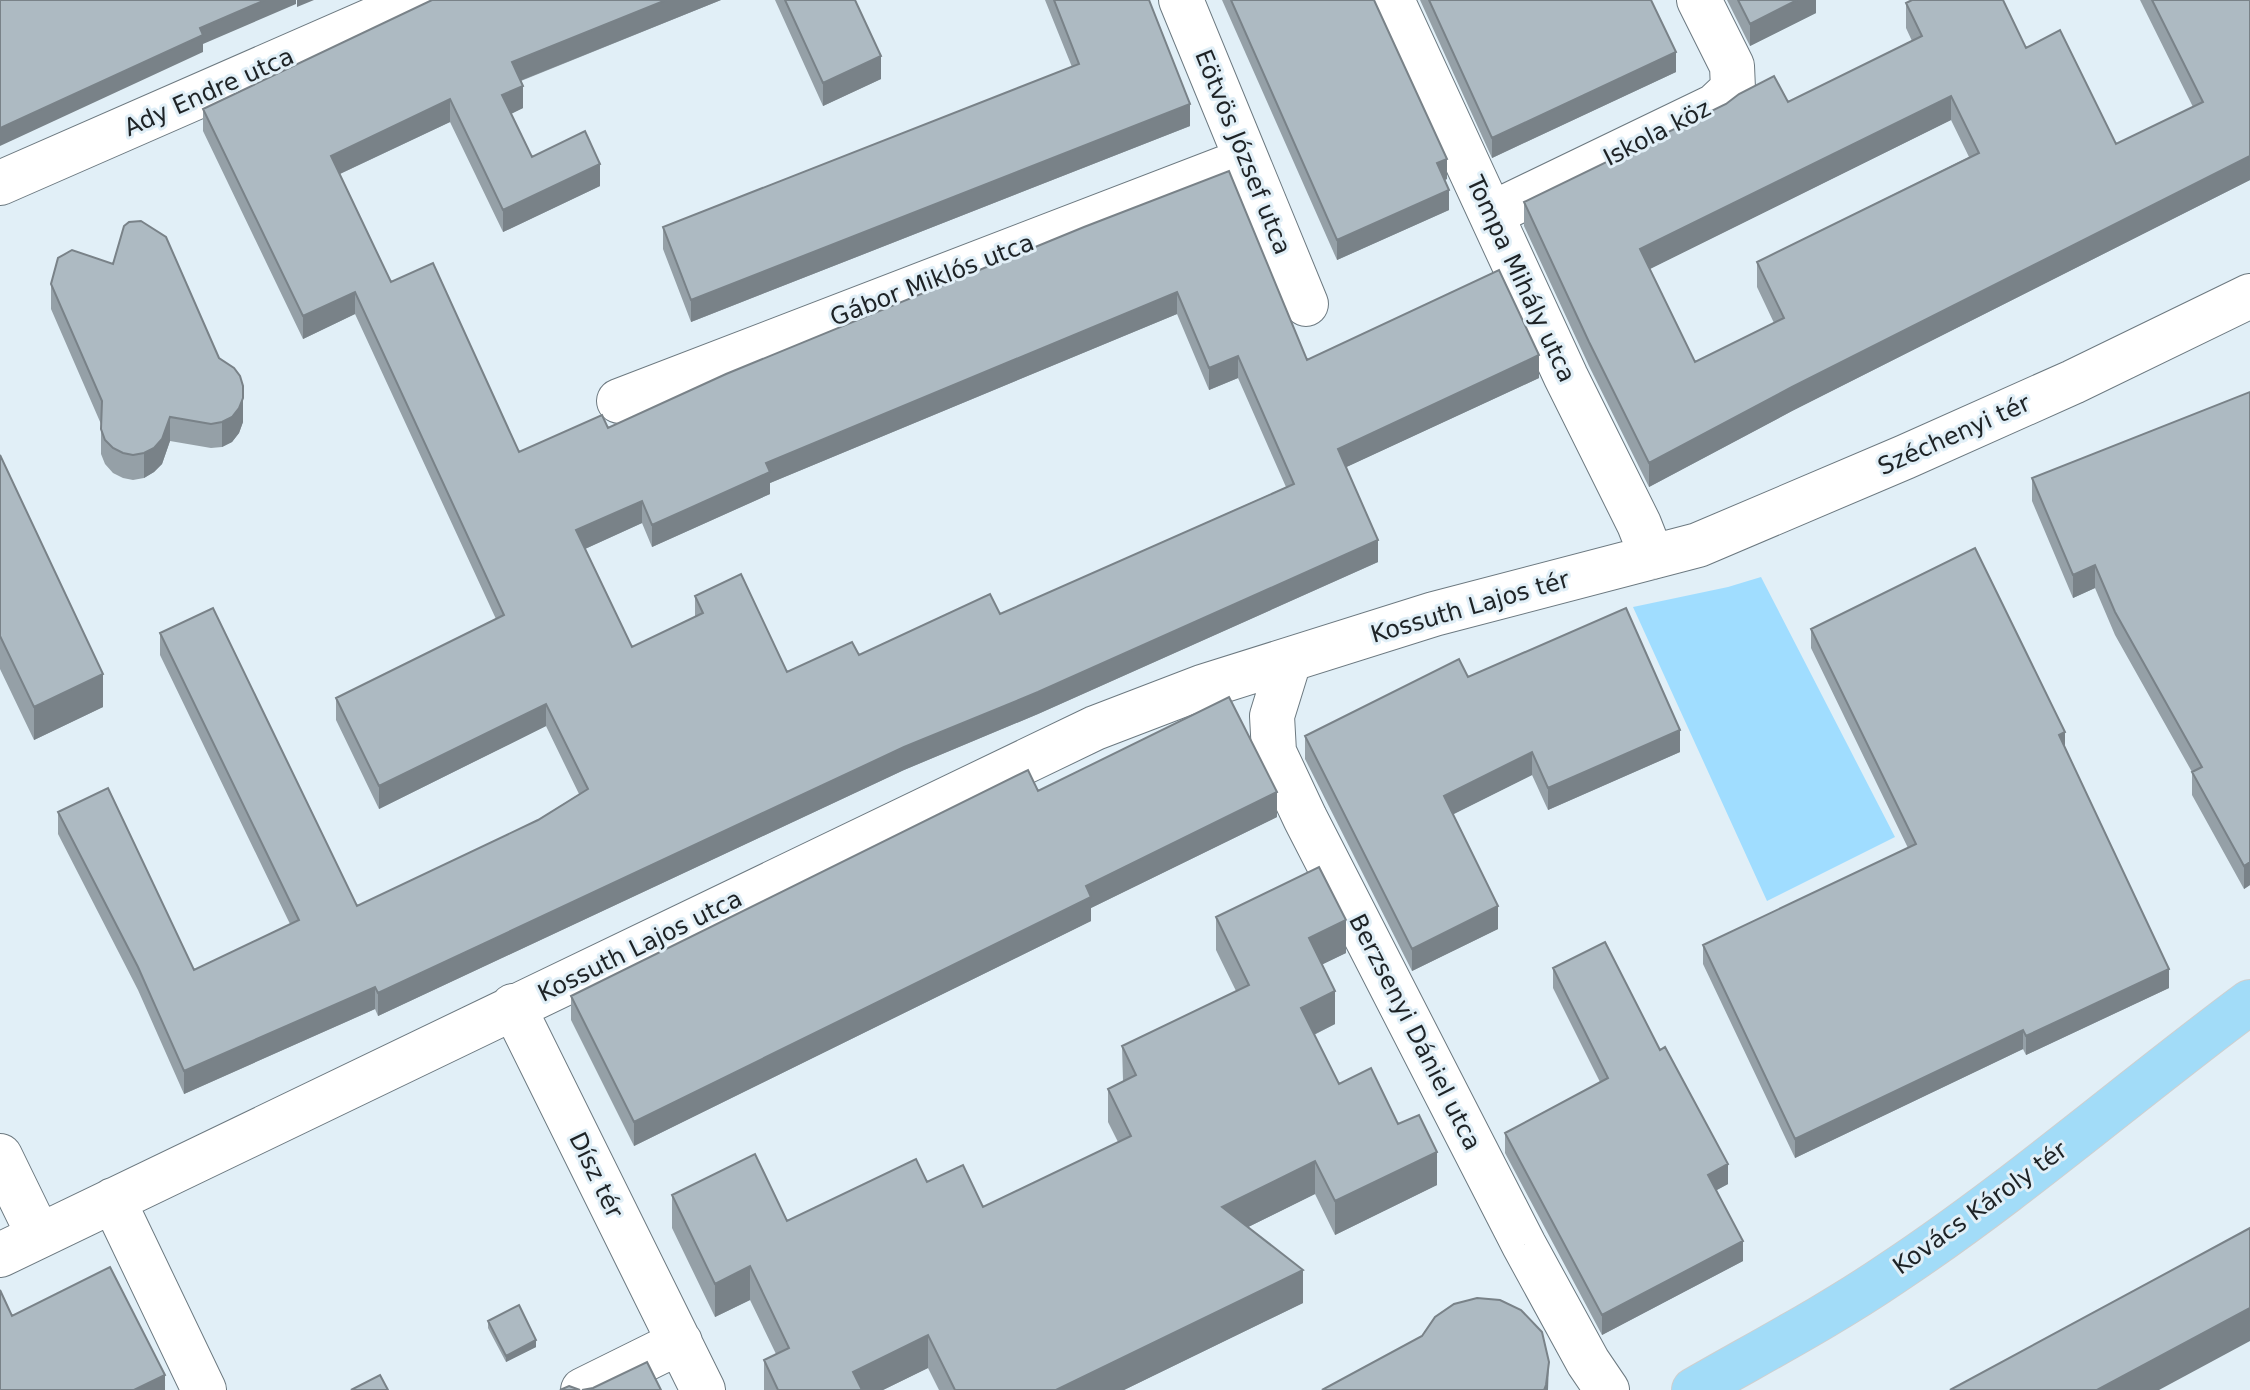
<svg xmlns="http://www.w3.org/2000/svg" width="2250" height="1390" font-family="'DejaVu Sans',sans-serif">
<rect width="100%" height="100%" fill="#e1eff7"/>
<path fill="#a0ddff" d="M 1761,577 L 1895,837 L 1767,901 L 1633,607 L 1728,587 Z"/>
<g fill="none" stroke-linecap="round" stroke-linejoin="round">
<defs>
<path id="minor" d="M 1181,0 L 1306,304
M 1392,0 L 1566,377 L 1639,524 L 1652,557
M 0,183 L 418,0
M 1491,214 L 1715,106 L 1733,89 L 1732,66 L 1699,0
M 619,401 L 1246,160
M 1289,661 L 1272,716 L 1274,752 L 1305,818 L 1524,1245 L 1588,1362 L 1607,1390
M 513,1006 L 703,1390
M 0,1156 L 39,1236
M 113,1200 L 204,1390
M 0,1255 L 1095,728 L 1202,687 L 1434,614 L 1698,545 L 1905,457 L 2073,382 L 2250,296
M 583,1390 L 680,1342"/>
<path id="major" d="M 1694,1390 C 1760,1352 1829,1316 1892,1273 C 2017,1190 2130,1091 2250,1002"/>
</defs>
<use href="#minor" stroke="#6c7980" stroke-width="46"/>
<use href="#major" stroke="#cecfcf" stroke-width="46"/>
<use href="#minor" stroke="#fff" stroke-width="44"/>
<use href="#major" stroke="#a2dcf8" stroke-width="44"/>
</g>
<path fill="#95a0a7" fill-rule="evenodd" d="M 432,0 L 721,0 L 521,81 L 523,108 L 511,114 L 532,157 L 600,186 L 503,232 L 450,122 L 340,174 L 391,282 L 519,452 L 608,428 L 1084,227 L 1307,360 L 1539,378 L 1346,467 L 1378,562 L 1038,714 L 904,770 L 378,1016 L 375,1009 L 184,1094 L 138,990 L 58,834 L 58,812 L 194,970 L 290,924 L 160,655 L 160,633 L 357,906 L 538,820 L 579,794 L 546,726 L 379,809 L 336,720 L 336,698 L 496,619 L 355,314 L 303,339 L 203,131 L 203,109 ZM 1177,314 L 1209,390 L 1238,378 L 1286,487 L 1000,614 L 859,655 L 787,672 L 695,596 L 695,617 L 632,647 L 585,549 L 642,523 L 652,547 L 770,494 L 770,483 Z
M 775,0 L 855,0 L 881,79 L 823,106 Z
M 1045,0 L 1149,0 L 1190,126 L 691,322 L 663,249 L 663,227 L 1072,67 Z
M 1222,0 L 1374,0 L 1447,179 L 1445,180 L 1449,210 L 1337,260 Z
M 1420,0 L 1651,0 L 1676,72 L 1492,158 Z
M 1727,0 L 1816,0 L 1816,13 L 1750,46 Z
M 2140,0 L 2250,0 L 2250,180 L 1792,411 L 1649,487 L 1589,366 L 1524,226 L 1524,202 L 1788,102 L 1912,41 L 1906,28 L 1906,3 L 2026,48 L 2116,144 L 2193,107 ZM 1951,120 L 1969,157 L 1757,262 L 1757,287 L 1774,323 L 1695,362 L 1649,269 Z
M 113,264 L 243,422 L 239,433 L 232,442 L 222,447 L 211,448 L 170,441 L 162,464 L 154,472 L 144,478 L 133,480 L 123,478 L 113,473 L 105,464 L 101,454 L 101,424 L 51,309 L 51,284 Z
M 2250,392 L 2250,885 L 2244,889 L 2192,795 L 2192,772 L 2115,635 L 2095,588 L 2073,598 L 2032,501 L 2032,478 Z
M 0,455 L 103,707 L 34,740 L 0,669 Z
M 1811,629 L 2065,747 L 2169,988 L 2026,1055 L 2023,1049 L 1795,1158 L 1703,964 L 1703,945 L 1908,848 L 1811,648 Z
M 1468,677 L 1680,752 L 1548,810 L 1532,775 L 1453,814 L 1498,929 L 1412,971 L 1305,759 L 1305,736 Z
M 1038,791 L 1277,817 L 1091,908 L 1091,921 L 634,1146 L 571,1020 L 571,996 Z
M 1216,917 L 1346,953 L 1322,964 L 1335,1024 L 1314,1035 L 1339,1084 L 1398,1124 L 1437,1185 L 1335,1235 L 1315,1194 L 1248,1227 L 1303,1303 L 1124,1390 L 939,1390 L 928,1368 L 883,1390 L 764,1390 L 764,1360 L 776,1354 L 750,1300 L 715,1317 L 672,1228 L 672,1195 L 787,1221 L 927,1182 L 983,1207 L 1118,1142 L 1108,1122 L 1108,1089 L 1123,1081 L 1122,1046 L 1236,991 L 1216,950 Z
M 1553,968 L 1728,1184 L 1716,1190 L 1743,1261 L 1602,1335 L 1505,1153 L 1505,1133 L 1600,1082 L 1553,988 Z
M 488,1321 L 536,1347 L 506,1362 L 488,1328 Z"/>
<path fill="#798288" d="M 265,0 L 296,0 L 296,4 L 203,44 L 203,52 L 0,146 L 0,128 L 200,28 Z
M 297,0 L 314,0 L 297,7 Z
M 666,0 L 721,0 L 512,84 L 512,62 Z
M 1797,0 L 1816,0 L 1816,13 L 1750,46 L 1750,24 Z
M 1676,52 L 1676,72 L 1492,158 L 1492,138 Z
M 881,56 L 881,79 L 823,106 L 823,83 Z
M 523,86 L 523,108 L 502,118 L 502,95 Z
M 1951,96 L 1951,120 L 1640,274 L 1640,249 Z
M 450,99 L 450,122 L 331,178 L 331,156 Z
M 1190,104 L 1190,126 L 691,322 L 691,300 Z
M 2250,156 L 2250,180 L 1792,411 L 1649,487 L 1649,463 L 1792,387 Z
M 1447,159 L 1447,179 L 1437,183 L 1437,163 Z
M 600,164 L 600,186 L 503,232 L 503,210 Z
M 1449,190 L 1449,210 L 1337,260 L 1337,240 Z
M 355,292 L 355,314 L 303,339 L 303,316 Z
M 1177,292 L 1177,314 L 770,483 L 770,494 L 652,547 L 652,525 L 766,463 Z
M 1539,355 L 1539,378 L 1338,471 L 1338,449 Z
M 1238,356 L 1238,378 L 1209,390 L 1209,368 Z
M 243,386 L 243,422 L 239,433 L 232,442 L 222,447 L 222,422 Z
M 170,417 L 170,441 L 162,464 L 154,472 L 144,478 L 144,453 Z
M 642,501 L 642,523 L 576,553 L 576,530 Z
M 1378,540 L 1378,562 L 1038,714 L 904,770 L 378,1016 L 378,993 L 904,747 Z
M 2095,565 L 2095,588 L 2073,598 L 2073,575 Z
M 103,674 L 103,707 L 34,740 L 34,707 Z
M 546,704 L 546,726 L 379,809 L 379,786 Z
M 1680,730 L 1680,752 L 1548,810 L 1548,788 Z
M 2065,732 L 2065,751 L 2059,735 Z
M 1532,752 L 1532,775 L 1444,819 L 1444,796 Z
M 1277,792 L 1277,817 L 1091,908 L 1091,921 L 634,1146 L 634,1122 L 1086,886 Z
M 2250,862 L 2250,885 L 2244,889 L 2244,866 Z
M 1498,906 L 1498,929 L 1412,971 L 1412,949 Z
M 1346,920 L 1346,953 L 1309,971 L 1309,938 Z
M 2169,969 L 2169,988 L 2026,1055 L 2026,1036 Z
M 375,987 L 375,1009 L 184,1094 L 184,1071 Z
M 1335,991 L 1335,1024 L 1301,1041 L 1301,1008 Z
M 2023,1030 L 2023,1049 L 1795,1158 L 1795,1139 Z
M 1437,1152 L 1437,1185 L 1335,1235 L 1335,1201 Z
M 1315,1161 L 1315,1194 L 1222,1240 L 1222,1207 Z
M 1728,1164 L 1728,1184 L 1708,1195 L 1708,1175 Z
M 1743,1241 L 1743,1261 L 1602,1335 L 1602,1315 Z
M 750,1266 L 750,1300 L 715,1317 L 715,1284 Z
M 1303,1270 L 1303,1303 L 1124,1390 L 1056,1390 Z
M 2250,1308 L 2250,1341 L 2159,1390 L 2097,1390 Z
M 928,1335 L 928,1368 L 883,1390 L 853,1390 L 853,1372 Z
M 536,1340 L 536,1347 L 506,1362 L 506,1356 Z
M 1549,1362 L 1548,1390 L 1544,1390 Z
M 165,1375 L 165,1390 L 134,1390 Z"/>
<path fill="#adbac2" stroke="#798288" stroke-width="2" fill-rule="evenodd" d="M 0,0 L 265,0 L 200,28 L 203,35 L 0,128 Z
M 432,0 L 666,0 L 512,62 L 523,86 L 502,95 L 532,157 L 585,131 L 600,164 L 503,210 L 450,99 L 331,156 L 391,282 L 433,263 L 519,452 L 602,415 L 608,428 L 726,374 L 1084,227 L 1229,171 L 1307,360 L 1499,270 L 1539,355 L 1338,449 L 1378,540 L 1038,692 L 904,747 L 378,993 L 375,987 L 184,1071 L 138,967 L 58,812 L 108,788 L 194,970 L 299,920 L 160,633 L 213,608 L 357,906 L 538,820 L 588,789 L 546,704 L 379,786 L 336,698 L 504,615 L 355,292 L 303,316 L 203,109 ZM 1177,292 L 1209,368 L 1238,356 L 1294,484 L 1000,614 L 990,594 L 859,655 L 852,642 L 787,672 L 741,574 L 695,596 L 703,613 L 632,647 L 576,530 L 642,501 L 652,525 L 770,472 L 766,463 Z
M 785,0 L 855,0 L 881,56 L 823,83 Z
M 1054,0 L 1149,0 L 1190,104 L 691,300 L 663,227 L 1079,64 Z
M 1231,0 L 1374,0 L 1447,159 L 1437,163 L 1449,190 L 1337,240 Z
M 1429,0 L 1651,0 L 1676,52 L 1492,138 Z
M 1738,0 L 1797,0 L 1750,24 Z
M 1912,0 L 2003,0 L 2026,48 L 2060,30 L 2116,144 L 2203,102 L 2152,0 L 2250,0 L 2250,156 L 1792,387 L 1649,463 L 1589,342 L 1524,202 L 1726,104 L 1739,94 L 1774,76 L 1788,102 L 1922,36 L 1906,3 ZM 1951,96 L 1979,153 L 1757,262 L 1784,318 L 1695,362 L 1640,249 Z
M 141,221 L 166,237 L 219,358 L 234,368 L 240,376 L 243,386 L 243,398 L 239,408 L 232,417 L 222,422 L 211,424 L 170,417 L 162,439 L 154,448 L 144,453 L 133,455 L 123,453 L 113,448 L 105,440 L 101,429 L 102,401 L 51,284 L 58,258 L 72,250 L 113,264 L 124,226 L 129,222 Z
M 2250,392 L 2250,862 L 2244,866 L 2192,772 L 2202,767 L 2115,612 L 2095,565 L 2073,575 L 2032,478 Z
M 0,455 L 103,674 L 34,707 L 0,636 Z
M 1975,548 L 2065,732 L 2059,735 L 2169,969 L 2026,1036 L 2023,1030 L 1795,1139 L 1703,945 L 1916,844 L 1811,629 Z
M 1626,608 L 1680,730 L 1548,788 L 1532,752 L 1444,796 L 1498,906 L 1412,949 L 1305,736 L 1459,659 L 1468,677 Z
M 1229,697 L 1277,792 L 1086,886 L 1091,897 L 634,1122 L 571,996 L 1028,770 L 1038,791 Z
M 1319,867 L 1346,920 L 1309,938 L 1335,991 L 1301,1008 L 1339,1084 L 1371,1068 L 1398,1124 L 1419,1115 L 1437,1152 L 1335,1201 L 1315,1161 L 1222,1207 L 1303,1270 L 1056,1390 L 955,1390 L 928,1335 L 853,1372 L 862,1390 L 778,1390 L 764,1360 L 789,1348 L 750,1266 L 715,1284 L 672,1195 L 755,1154 L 787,1221 L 916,1159 L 927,1182 L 963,1165 L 983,1207 L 1131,1136 L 1108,1089 L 1136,1075 L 1122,1046 L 1249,985 L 1216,917 Z
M 1605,942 L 1660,1050 L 1665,1047 L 1728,1164 L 1708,1175 L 1743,1241 L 1602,1315 L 1505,1133 L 1608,1078 L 1553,968 Z
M 2250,1228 L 2250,1308 L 2097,1390 L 1950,1390 Z
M 110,1267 L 165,1375 L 134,1390 L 0,1390 L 0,1290 L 12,1316 Z
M 1477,1298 L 1500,1300 L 1521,1310 L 1542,1332 L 1549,1362 L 1546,1385 L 1544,1390 L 1322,1390 L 1422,1336 L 1435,1317 L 1454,1304 Z
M 519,1305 L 536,1340 L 506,1356 L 488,1321 Z
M 647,1362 L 661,1390 L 582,1390 L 593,1388 Z
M 380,1375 L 388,1390 L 351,1390 Z
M 569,1386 L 580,1390 L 560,1390 Z"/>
<g text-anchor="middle" stroke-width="6" stroke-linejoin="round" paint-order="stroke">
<g font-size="24" fill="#1e2326" stroke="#e1eff7">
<text transform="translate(209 92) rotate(-24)" y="8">Ady Endre utca</text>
<text transform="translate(1657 133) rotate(-27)" y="8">Iskola köz</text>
<text transform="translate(1243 152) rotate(68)" y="8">Eötvös József utca</text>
<text transform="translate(1521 279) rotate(65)" y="8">Tompa Mihály utca</text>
<text transform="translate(932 280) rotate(-21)" y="8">Gábor Miklós utca</text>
<text transform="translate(1954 435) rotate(-24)" y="8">Széchenyi tér</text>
<text transform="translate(1470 607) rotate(-16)" y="8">Kossuth Lajos tér</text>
<text transform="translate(640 946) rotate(-26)" y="8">Kossuth Lajos utca</text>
<text transform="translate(1415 1032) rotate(63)" y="8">Berzsenyi Dániel utca</text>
<text transform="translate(596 1175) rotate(64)" y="8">Dísz tér</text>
<text transform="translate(1980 1208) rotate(-36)" y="8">Kovács Károly tér</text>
</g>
</g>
</svg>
